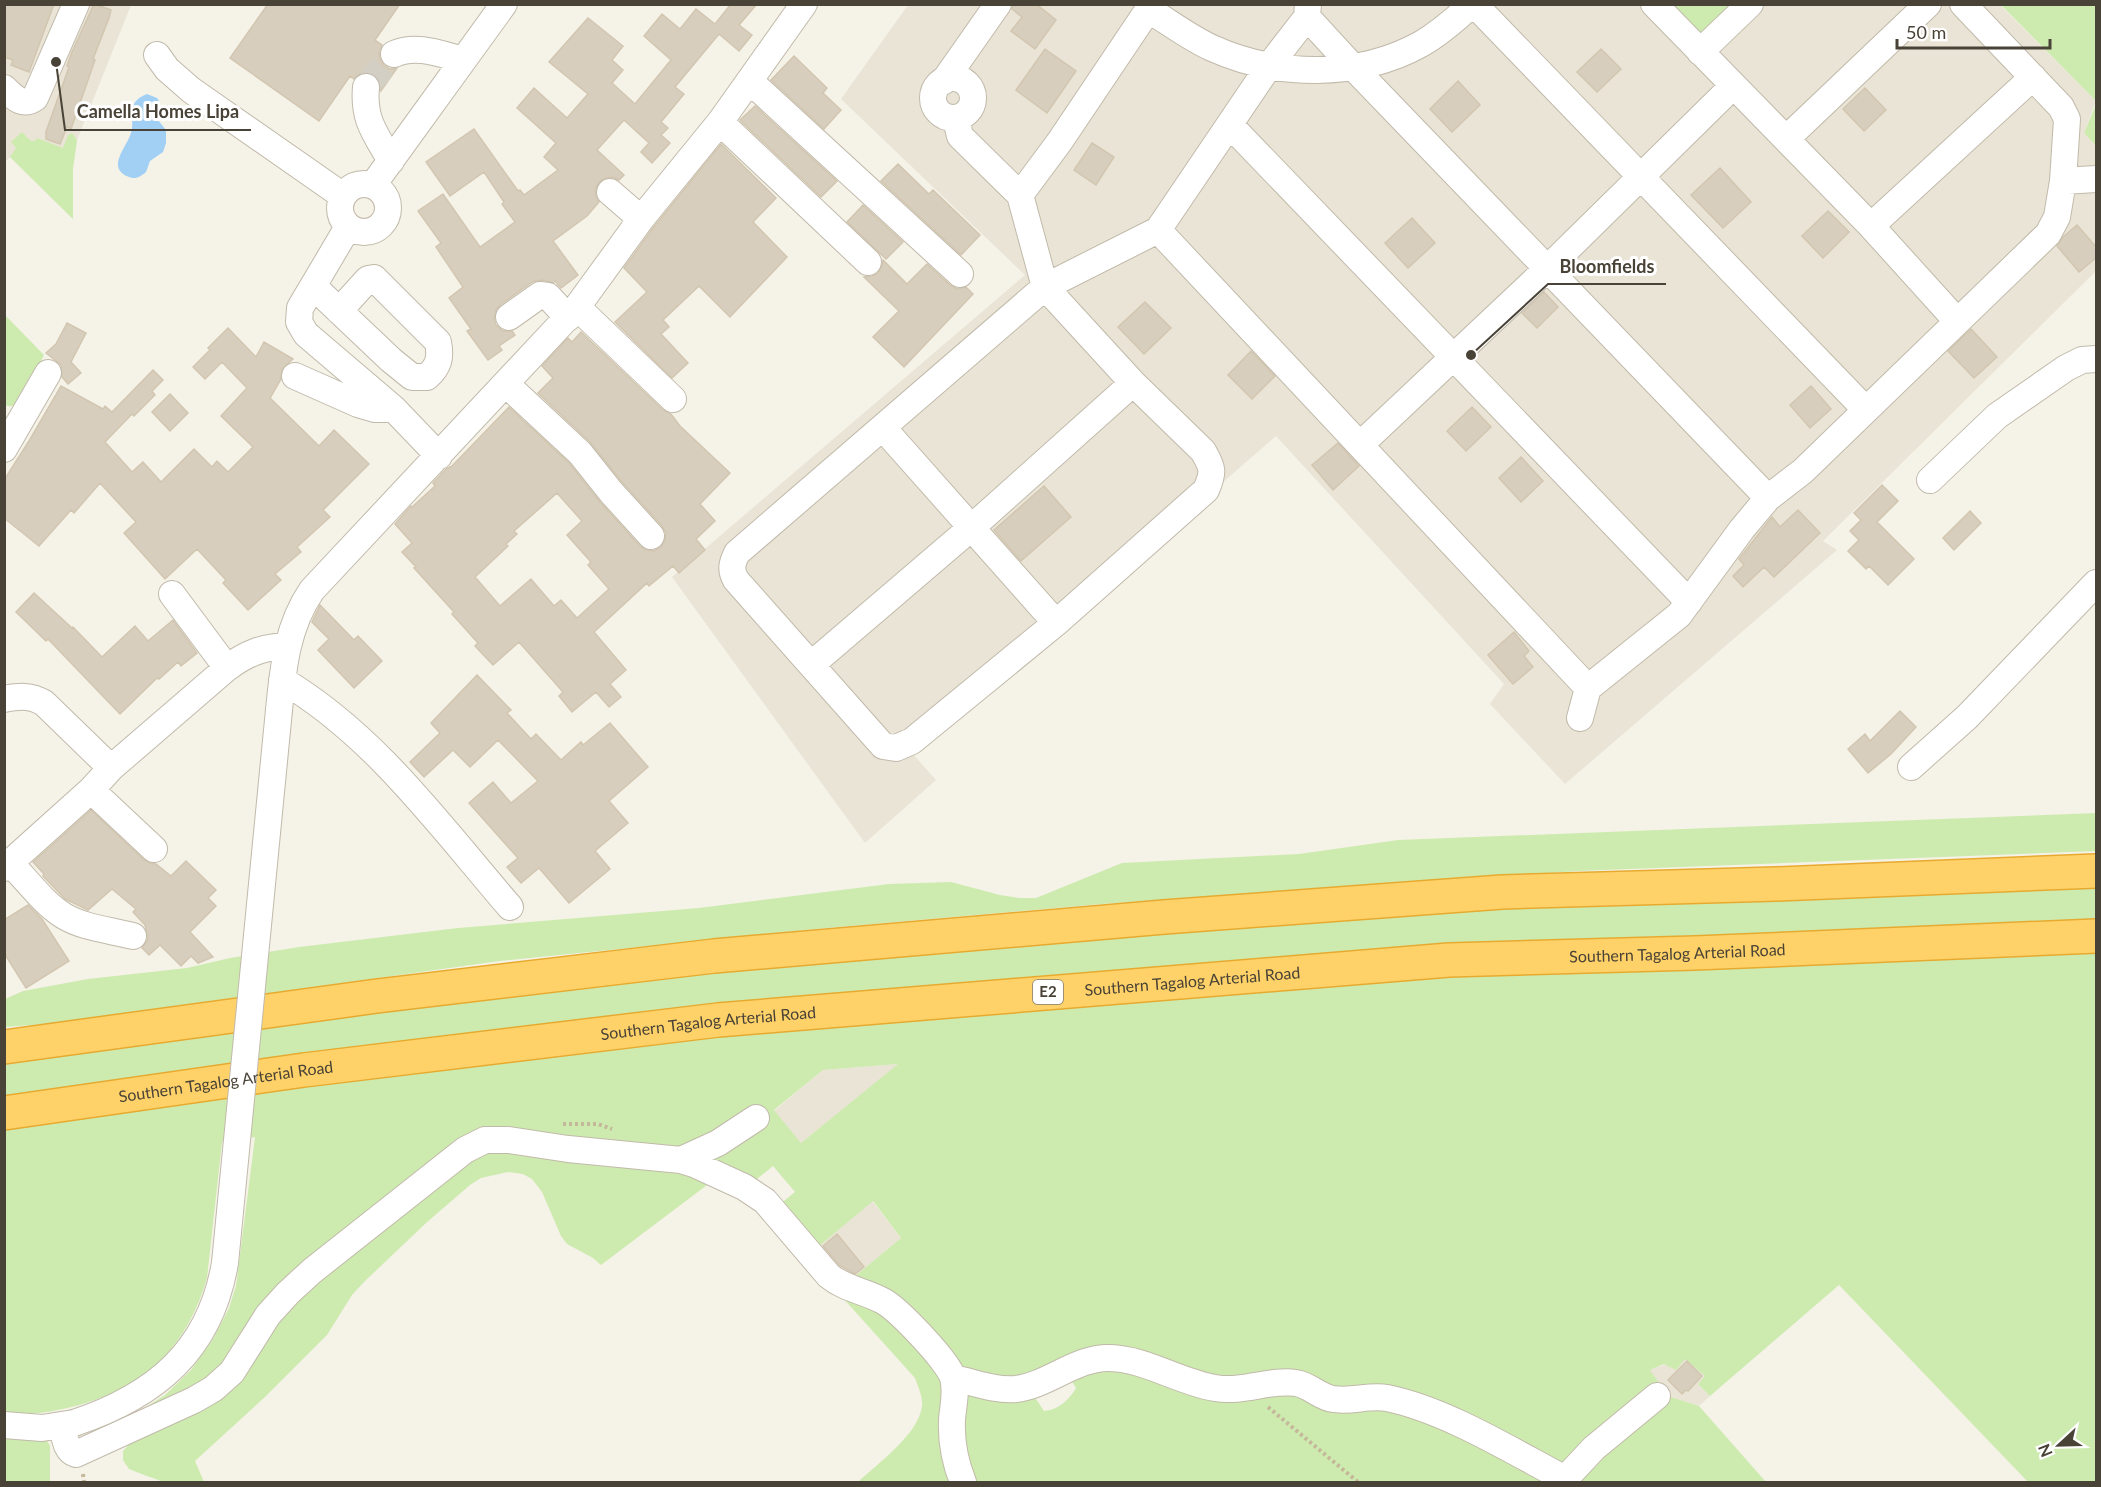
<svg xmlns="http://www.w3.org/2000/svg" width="2101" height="1487" font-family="Lato,sans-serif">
<rect width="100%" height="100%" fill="#f5f2e8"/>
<path fill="#e9e4d6" d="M 5,5 L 131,5 L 77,140 L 73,168 L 73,219 L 10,157 L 5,162 Z
M 908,5 L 2000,5 L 2096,101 L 2084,133 L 2096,146 L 2096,271 L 1823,541 L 1837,550 L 1565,784 L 1490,704 L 1504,684 L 1276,436 L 912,753 L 936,780 L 865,843 L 672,577 L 1025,275 L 841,99 Z
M 899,1064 L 801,1143 L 774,1111 L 823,1070 Z
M 872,1201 L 901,1238 L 848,1282 L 818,1247 Z
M 1685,1358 L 1705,1376 L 1698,1384 L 1710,1396 L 1699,1406 L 1668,1396 L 1649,1370 Z"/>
<path fill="#ceebaf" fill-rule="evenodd" d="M 1670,5 L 1740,5 L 1714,30 L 1699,34 Z
M 2001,5 L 2096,5 L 2096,101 Z
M 2096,104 L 2096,146 L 2084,133 Z
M 22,132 L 31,141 L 35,141 L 37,138 L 63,148 L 68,135 L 72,133 L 77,140 L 73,168 L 73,219 L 10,157 L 16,148 L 11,142 Z
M 4,314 L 44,355 C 38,366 25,401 14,405 C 10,407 9,406 4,405 Z
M 2096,813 L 2096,851 L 1578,871 L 1102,904 L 816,929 L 500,961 L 46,1024 L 5,1027 L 5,999 L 23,991 L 88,979 L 187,968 L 230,958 L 299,947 L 458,928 L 699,908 L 889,884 L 951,882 L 1000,895 L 1019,898 L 1036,898 L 1122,863 L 1299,854 L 1398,840 Z
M 2096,881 L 2096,923 L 1698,940 L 5,1100 L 5,1058 L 708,967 L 1497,902 Z
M 2096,950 L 2096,1482 L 2028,1482 L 1839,1285 L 1710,1396 L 1698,1384 L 1705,1376 L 1685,1359 L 1676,1370 L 1664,1364 L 1650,1370 L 1668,1396 L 1699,1406 L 1766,1482 L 1580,1482 L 1462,1420 L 1238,1384 L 1134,1356 L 1033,1381 L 976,1379 L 848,1282 L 901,1238 L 873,1201 L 818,1247 L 759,1190 L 537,1139 L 440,1164 L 227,1369 L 118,1431 L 73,1441 L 129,1418 L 165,1395 L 191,1370 L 213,1339 L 229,1308 L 236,1286 L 255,1137 L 222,1142 L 207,1278 C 188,1343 150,1383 86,1403 C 58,1411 33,1416 5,1414 L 4,1125 L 711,1032 L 1448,973 ZM 898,1064 L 801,1143 L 774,1110 L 823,1070 ZM 773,1166 L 795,1192 L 779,1205 L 757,1179 Z
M 473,1151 L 592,1157 L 715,1179 L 601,1265 L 593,1258 L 567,1244 L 561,1236 L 542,1192 L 532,1179 L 523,1174 L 508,1172 L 481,1178 L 470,1185 L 426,1223 L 364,1282 L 352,1295 L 327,1335 L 265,1397 L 195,1461 L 204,1482 L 164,1482 L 144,1475 L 129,1469 L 123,1460 L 123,1451 L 134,1439 L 159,1421 L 274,1317 Z
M 832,1286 L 865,1298 L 940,1368 L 958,1482 L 858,1482 C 877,1464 919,1434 922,1406 C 923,1397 918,1387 915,1378 Z
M 1092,1366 L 1283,1386 L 1380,1401 L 1561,1482 L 968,1482 L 959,1387 L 1032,1393 L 1044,1411 C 1058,1410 1069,1400 1076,1388 L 1070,1378 Z
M 5,1437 L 21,1439 L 46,1439 L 50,1446 L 50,1482 L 5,1482 Z"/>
<path fill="#a2d0f5" d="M 147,94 L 157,98 L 159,101 L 158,120 L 166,130 L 166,143 L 163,152 L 150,161 L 146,172 C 141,176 136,180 129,177 C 105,168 127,147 131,133 C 136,117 124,103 147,94 Z"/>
<path fill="#d7cebd" stroke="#d3c6b0" stroke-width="1.5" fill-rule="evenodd" d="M 4,4 L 54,4 L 29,72 L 11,65 L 13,60 L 4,57 Z
M 94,4 L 111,10 L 109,18 L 93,59 L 95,60 L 71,129 L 67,127 L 60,144 L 46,139 L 46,132 L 69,67 L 67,66 L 72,52 Z
M 268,4 L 400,4 L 375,40 L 382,45 L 379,52 L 380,58 L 384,65 L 390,69 L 397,68 L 381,91 L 379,81 L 373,74 L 366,72 L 360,74 L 354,79 L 350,76 L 319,121 L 230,58 Z
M 731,4 L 757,4 L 739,25 L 752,35 L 739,51 L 719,34 L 675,87 L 684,94 L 661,122 L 668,128 L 661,135 L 670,143 L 652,163 L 641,152 L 649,143 L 624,120 L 597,150 L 624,175 L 619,180 L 612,177 L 606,178 L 599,182 L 595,190 L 596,196 L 599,202 L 587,216 L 553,241 L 578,275 L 561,288 L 555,281 L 553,283 L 542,280 L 532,282 L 500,305 L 496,310 L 494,318 L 496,325 L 503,331 L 512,331 L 515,335 L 499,346 L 502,350 L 488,360 L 467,331 L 471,329 L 449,298 L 463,287 L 436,247 L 441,243 L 418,211 L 443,194 L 480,247 L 515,222 L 502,204 L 504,202 L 484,172 L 450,196 L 426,162 L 474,129 L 518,191 L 520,190 L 524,195 L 558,170 L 544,157 L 556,143 L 517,108 L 534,88 L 567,118 L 588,94 L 549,62 L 588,18 L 623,46 L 612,60 L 623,70 L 612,83 L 635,104 L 671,60 L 644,36 L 662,14 L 680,29 L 696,9 L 715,24 Z
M 1013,4 L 1036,4 L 1056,20 L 1035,49 L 1011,31 L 1022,17 L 1012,9 Z
M 1045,49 L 1076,71 L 1047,113 L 1016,90 Z
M 1601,49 L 1621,69 L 1597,92 L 1577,72 Z
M 794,56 L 827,88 L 823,93 L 841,110 L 824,129 L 771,80 Z
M 1458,81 L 1480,105 L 1452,132 L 1430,109 Z
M 1865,88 L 1886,110 L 1864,131 L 1843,109 Z
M 755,106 L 837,181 L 821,197 L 740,120 Z
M 1092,143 L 1114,157 L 1096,185 L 1074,170 Z
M 721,144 L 776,198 L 753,222 L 787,257 L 730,317 L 699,286 L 663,320 L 669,327 L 661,334 L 688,363 L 672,378 L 615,322 L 647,292 L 624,268 L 653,228 Z
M 898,164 L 929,194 L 933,190 L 980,235 L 961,255 L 881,181 Z
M 1720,168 L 1751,202 L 1723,228 L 1691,195 Z
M 863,205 L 903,242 L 886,259 L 847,222 Z
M 1828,211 L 1849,232 L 1823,258 L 1802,236 Z
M 1412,218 L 1435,243 L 1408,268 L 1385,243 Z
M 2077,225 L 2097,248 L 2097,257 L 2079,272 L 2057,246 L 2063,237 Z
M 883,260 L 907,284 L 927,264 L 950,285 L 957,289 L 966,287 L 973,294 L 904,367 L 873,337 L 899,311 L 864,277 L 872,276 L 878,273 L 882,266 Z
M 1544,292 L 1558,307 L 1537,328 L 1522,313 Z
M 1145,302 L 1171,328 L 1144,354 L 1118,327 Z
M 67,323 L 86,333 L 71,362 L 81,373 L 68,384 L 62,377 L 61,365 L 46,353 L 56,344 Z
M 228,328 L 256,357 L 264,342 L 293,359 L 282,369 L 281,379 L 270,398 L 319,446 L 334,430 L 369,464 L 323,510 L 330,517 L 297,547 L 301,552 L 275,574 L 281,580 L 248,610 L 223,583 L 226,580 L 197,549 L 165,579 L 124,533 L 136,522 L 100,483 L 74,513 L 71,510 L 39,546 L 4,518 L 4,480 L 29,441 L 61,386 L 103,409 L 105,406 L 112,412 L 153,370 L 163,380 L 152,391 L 155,395 L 134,416 L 132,414 L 105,442 L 132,472 L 143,462 L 161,482 L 194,449 L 212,467 L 217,461 L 228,472 L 253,447 L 221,416 L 247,388 L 222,362 L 205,379 L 193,367 L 210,350 L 208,348 Z
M 1971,329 L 1997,357 L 1974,378 L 1948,351 Z
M 581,332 L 663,410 L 671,414 L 680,426 L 730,473 L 700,504 L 715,521 L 696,539 L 705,550 L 679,573 L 673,566 L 649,586 L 647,583 L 594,632 L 626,670 L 610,684 L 621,697 L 609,707 L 596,692 L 572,712 L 559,696 L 563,692 L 519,642 L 493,665 L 475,646 L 478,643 L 452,614 L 454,612 L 414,568 L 416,567 L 402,552 L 412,543 L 395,524 L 411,506 L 412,507 L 435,486 L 433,483 L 446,469 L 452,466 L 509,407 L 569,463 L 600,502 L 640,546 L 646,550 L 654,551 L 661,547 L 665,541 L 666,533 L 662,526 L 622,482 L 590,442 L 538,393 L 553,378 L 542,366 L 568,338 L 572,342 ZM 557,493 L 582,521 L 567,535 L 591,562 L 588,565 L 609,589 L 577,618 L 561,600 L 554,606 L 531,579 L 500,606 L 475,577 L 508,546 L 506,544 L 517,534 L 514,531 Z
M 1251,351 L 1275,376 L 1252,399 L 1228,375 Z
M 1811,386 L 1831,409 L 1810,428 L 1790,405 Z
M 170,394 L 188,413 L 170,431 L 152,412 Z
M 1472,407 L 1491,427 L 1466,451 L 1447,431 Z
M 1338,443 L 1359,466 L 1333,490 L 1312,465 Z
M 1521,457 L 1543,481 L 1521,502 L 1499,478 Z
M 1882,485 L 1898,501 L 1877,522 L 1914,559 L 1888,585 L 1869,566 L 1866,569 L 1848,551 L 1859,540 L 1850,531 L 1861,520 L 1854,513 Z
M 1044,486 L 1071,517 L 1021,561 L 994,530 Z
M 1798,510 L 1820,533 L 1774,577 L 1764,567 L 1743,587 L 1733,576 L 1744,565 L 1739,559 L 1772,517 L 1780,527 Z
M 1970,511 L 1981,523 L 1954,550 L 1943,538 Z
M 34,593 L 72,628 L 73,627 L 102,657 L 135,626 L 148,641 L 173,620 L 197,653 L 181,666 L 178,662 L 159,679 L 157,678 L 120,714 L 48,639 L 46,641 L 16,612 Z
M 320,605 L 354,640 L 358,636 L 382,661 L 354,688 L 318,650 L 329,639 L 312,622 Z
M 1514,632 L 1529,651 L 1524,656 L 1533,667 L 1513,684 L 1488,655 Z
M 477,675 L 511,710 L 507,713 L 531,739 L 536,734 L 561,760 L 581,742 L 583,745 L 610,723 L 648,767 L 609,801 L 628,823 L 595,851 L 610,869 L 569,903 L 539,868 L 521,883 L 507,867 L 518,858 L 469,803 L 493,782 L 511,803 L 538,781 L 498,740 L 470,767 L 453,750 L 424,777 L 410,762 L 440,733 L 431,723 Z
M 1900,711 L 1916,727 L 1891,754 L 1868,773 L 1848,749 L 1865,734 L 1870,741 Z
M 91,810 L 144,860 L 150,863 L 156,864 L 171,876 L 186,861 L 216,890 L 208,898 L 216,906 L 190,932 L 213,957 L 198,963 L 191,956 L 181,966 L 160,945 L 149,955 L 142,948 L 148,939 L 145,925 L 133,912 L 136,909 L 112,889 L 88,910 L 65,899 L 43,876 L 44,874 L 33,862 Z
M 28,905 L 42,919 L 69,961 L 26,988 L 4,953 L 4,920 Z
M 837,1234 L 864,1267 L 855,1274 L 839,1265 L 823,1246 Z
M 1687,1361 L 1702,1376 L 1688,1391 L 1686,1390 L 1682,1394 L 1668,1380 Z"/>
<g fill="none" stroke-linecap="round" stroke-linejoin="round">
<path stroke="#d3cfc4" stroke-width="26" stroke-dasharray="26 13" stroke-linecap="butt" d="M 366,87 L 394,54"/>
<defs>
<path id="minor" d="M 1152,4 L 1060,141 L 1020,195 L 1045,287 L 1133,383 L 1203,451 C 1213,468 1214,472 1206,490 L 1056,623 L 912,741 L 896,748 L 883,746 L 736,580 C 730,570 732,563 737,553 L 1045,287 L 1158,230 L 1269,66 L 1307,17 L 1308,4
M 1474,4 L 1866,410
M 1654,4 L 1871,226 L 1957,321
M 1149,10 C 1169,22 1190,38 1212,48 C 1276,77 1358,79 1421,44 C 1440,33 1456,19 1472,4
M 1307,17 L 1352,66 L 1768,498
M 1700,52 L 1750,4
M 394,54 C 417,44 440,54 463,60
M 157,55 L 167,69 L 191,90 L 343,196
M933 98a20 20 0 1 1 40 0a20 20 0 1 1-40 0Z
M 944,81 L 998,4
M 751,82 L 960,274
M 366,87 C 363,120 375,133 391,161
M 4,88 C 14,97 22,107 35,98 L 76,4
M 956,119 L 960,136 L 1020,195
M 720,122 L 868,262
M 1230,125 L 1689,602
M 1786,139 L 1928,4
M 2063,181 L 2096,179
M340 208a24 24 0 1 1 48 0a24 24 0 1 1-48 0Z
M 373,185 L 504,4
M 610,192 L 641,219
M 1871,226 L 2033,77
M 348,227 L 300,308 L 299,322 L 306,334 L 394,409 L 439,456
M 1158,230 L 1588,688
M 313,286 L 391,360 L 412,377 L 427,377 C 439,366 441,358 438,342 L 374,278 L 368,279 L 339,311
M 577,307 L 673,399
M 509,317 L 540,295 L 548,296 L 568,318
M 295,376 L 358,404 L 375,409 L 394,409
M 506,384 L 580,453 L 611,492 L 651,536
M 883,428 L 1056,623
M 1361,444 L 1547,269 L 1732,87
M 4,449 L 48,373
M 1930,480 L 1997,416 L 2066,368 L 2082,360 L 2096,359
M 172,594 L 227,668
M 812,664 L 971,528 L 1133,383
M 282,680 C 375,735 440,826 510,907
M 4,699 C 20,696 30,695 44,703 L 111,768
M 279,710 C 283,668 287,626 312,590 L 577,307 L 641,219 L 720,122 L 804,4
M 1580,718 L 1588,688 L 1679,615 L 1742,529 L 1768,498 L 1803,471 L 2048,234 L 2057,217 L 2063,181 L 2067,119 L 2061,107 L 1963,4
M 1911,767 L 1967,717 L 2096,583
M 91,790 L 154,849
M 10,863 C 27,880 43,903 64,916 C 84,928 110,930 133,936
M 4,868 L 91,790 L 111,768 L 227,668 C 247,653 263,647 287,646
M 681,1160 L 718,1143 L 756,1118
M 953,1378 C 974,1382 994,1391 1016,1389 C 1049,1385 1076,1357 1110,1358 C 1146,1359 1179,1382 1215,1388 C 1243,1393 1270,1379 1296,1383 C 1310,1385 1319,1397 1333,1399 C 1351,1402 1369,1395 1387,1398 C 1446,1410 1512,1451 1565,1479 L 1594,1448 L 1657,1396
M 4,1425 L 42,1428 L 74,1423
M 62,1426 C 65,1436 65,1451 76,1454 L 194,1400 L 213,1389 L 232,1372 L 268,1315 L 288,1293 L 312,1271 L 465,1150 L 485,1140 L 509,1140 L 568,1149 L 681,1160 L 694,1164 L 744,1187 L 765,1201 L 829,1276 C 845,1289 865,1291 883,1301 C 898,1309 949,1362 953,1378 C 957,1392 953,1406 952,1420 C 951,1441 955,1462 963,1482"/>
<g id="highway">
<path d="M 4,1047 L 377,996 L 714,956 L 1164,917 L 1502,892 L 1776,884 L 2096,871"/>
<path id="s1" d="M 4,1113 L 304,1070 L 718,1020 L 1449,960 L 1695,953 L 2096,936"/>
</g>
</defs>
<use href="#minor" stroke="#c1baaa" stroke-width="28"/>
<use href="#highway" stroke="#e7aa30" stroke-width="36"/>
<path stroke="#c4b79a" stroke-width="4" stroke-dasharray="3 3" stroke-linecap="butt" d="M 563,1124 L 598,1124 L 612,1129
M 1268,1407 L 1358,1482
M 83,1474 L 84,1482"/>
<use href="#minor" stroke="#fff" stroke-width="26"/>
<use href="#highway" stroke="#ffd269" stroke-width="33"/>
<defs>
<path id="minor-bridge" d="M 74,1423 C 155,1396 210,1351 225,1263 L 279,710"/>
</defs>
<use href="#minor-bridge" stroke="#c1baaa" stroke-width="28" stroke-linecap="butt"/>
<use href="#minor-bridge" stroke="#fff" stroke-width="26"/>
</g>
<g text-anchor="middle" stroke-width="6" stroke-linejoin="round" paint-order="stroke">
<rect fill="#fff" stroke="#807b72" stroke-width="1.5" x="1033" y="980" width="30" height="24" rx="4.5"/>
<g font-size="15" font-weight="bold" fill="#494236">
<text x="1048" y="997">E2</text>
</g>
<g font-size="16" fill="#494236" stroke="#fff">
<text dy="6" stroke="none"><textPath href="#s1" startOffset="1682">Southern Tagalog Arterial Road</textPath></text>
<text dy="6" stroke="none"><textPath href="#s1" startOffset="1196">Southern Tagalog Arterial Road</textPath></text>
<text dy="6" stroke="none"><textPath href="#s1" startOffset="710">Southern Tagalog Arterial Road</textPath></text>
<text dy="6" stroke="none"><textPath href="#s1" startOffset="224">Southern Tagalog Arterial Road</textPath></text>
</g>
</g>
<path fill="none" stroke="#494236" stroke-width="2" d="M56 62L65 130H251M1471 355L1548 284H1666"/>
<g fill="#494236" stroke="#fff" stroke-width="2">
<circle cx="56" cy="62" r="6"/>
<circle cx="1471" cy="355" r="6"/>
</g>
<g font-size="18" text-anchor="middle" font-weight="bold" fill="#494236" stroke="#fff" stroke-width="6" stroke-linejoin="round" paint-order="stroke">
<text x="158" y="118">Camella Homes Lipa</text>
<text x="1607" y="273">Bloomfields</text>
</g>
<rect width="2101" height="1487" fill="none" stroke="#494236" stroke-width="12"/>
<g transform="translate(2059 1445) rotate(248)" stroke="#ffffff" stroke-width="4.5" paint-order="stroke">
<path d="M0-4.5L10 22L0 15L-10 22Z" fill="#494236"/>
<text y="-9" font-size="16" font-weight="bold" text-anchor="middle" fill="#494236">N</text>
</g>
<path d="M1897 39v9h153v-9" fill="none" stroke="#494236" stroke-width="3"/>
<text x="1906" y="39" font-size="18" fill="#494236" stroke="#ffffff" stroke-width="4.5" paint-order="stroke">50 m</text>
</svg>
